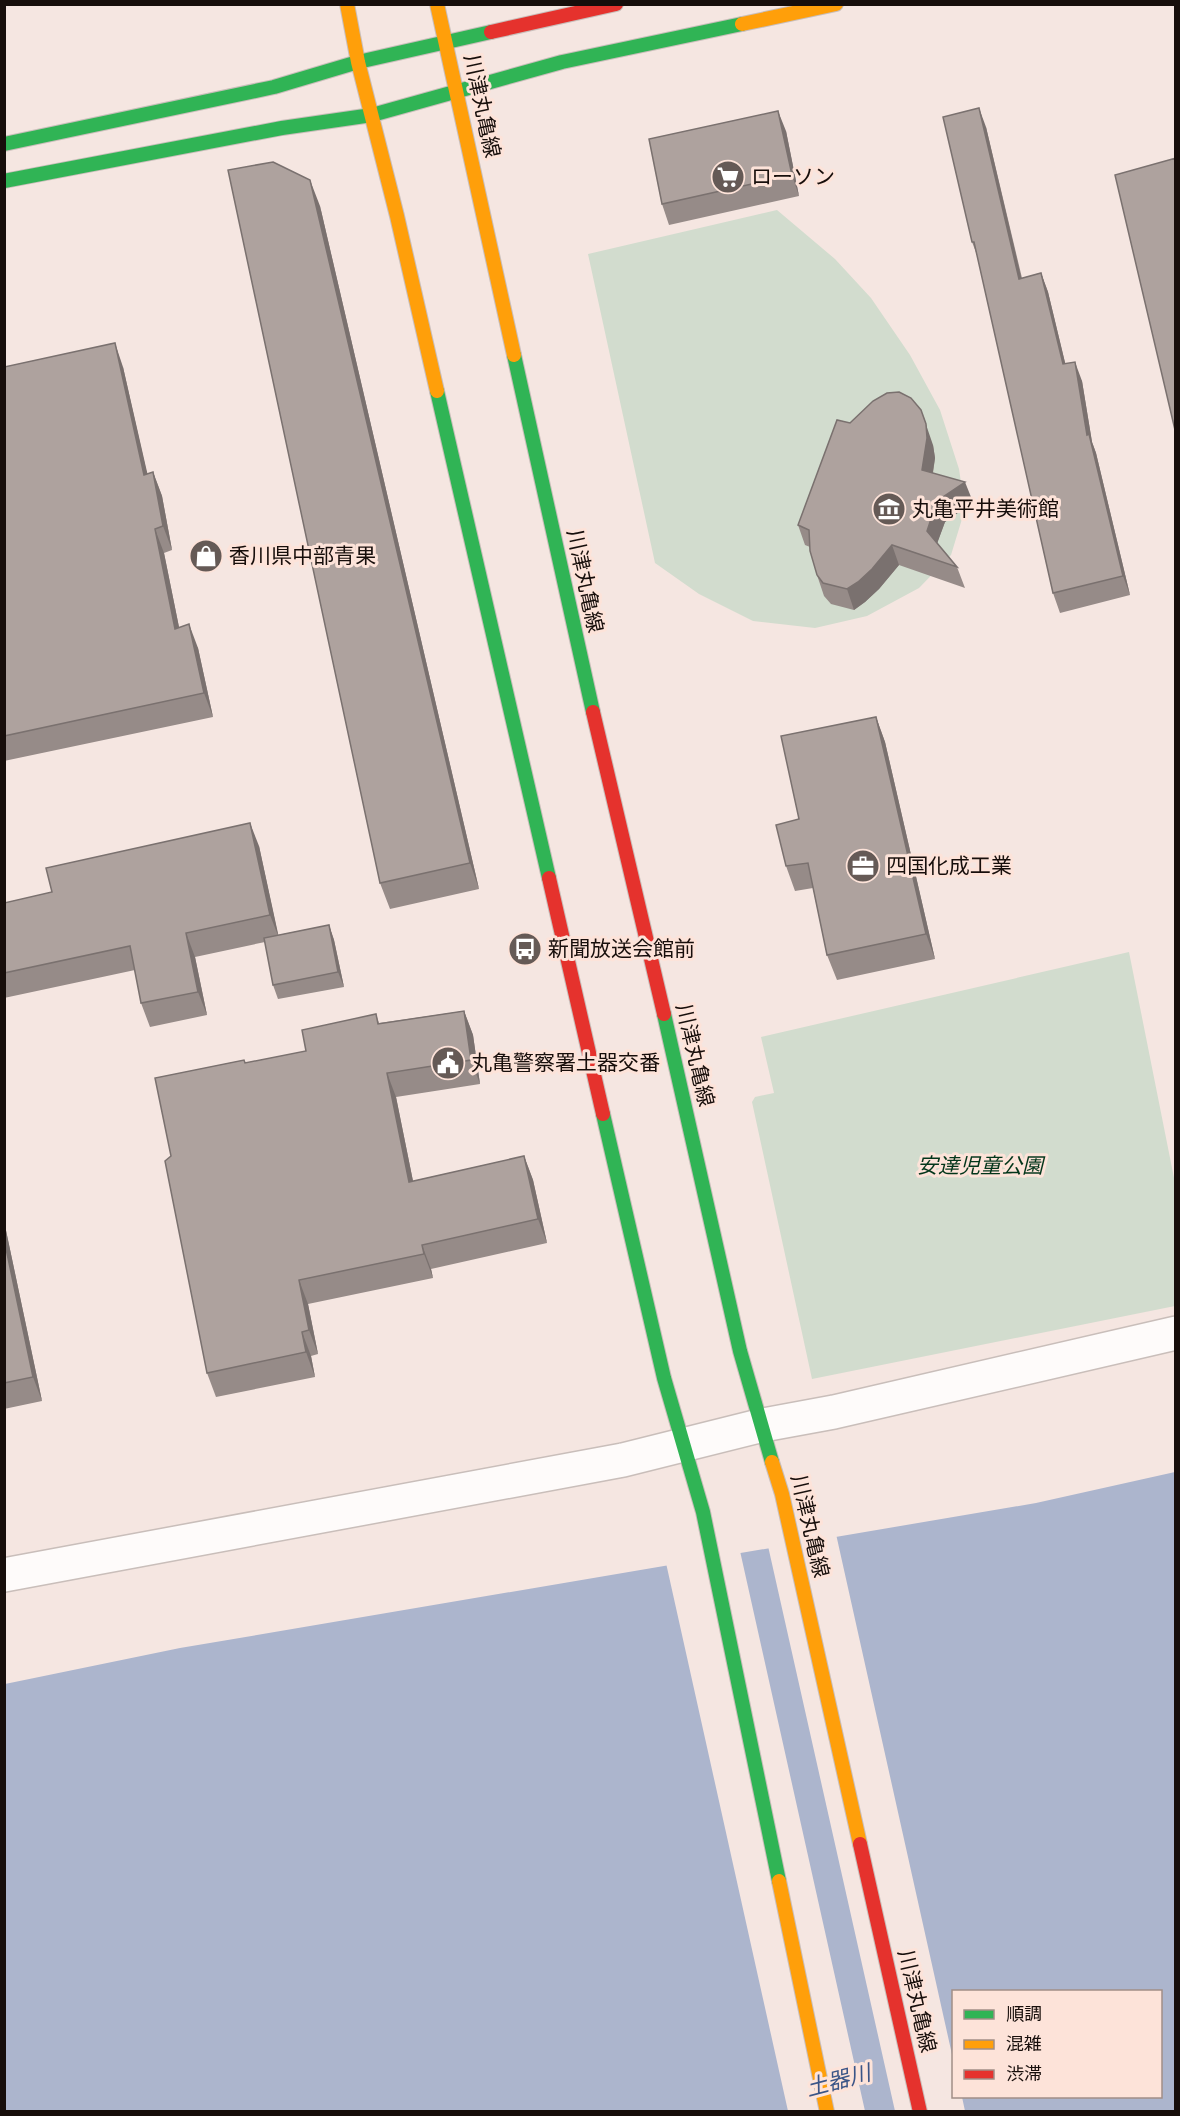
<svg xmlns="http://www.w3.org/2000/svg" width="1180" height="2116" font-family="Bitter,'Noto Sans JP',serif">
<rect width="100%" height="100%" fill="#f5e6e1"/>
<path fill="#d2dcce" d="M 777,210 L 835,259 L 871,298 L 910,355 L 940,410 L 959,469 L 965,509 L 951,555 L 919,588 L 867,616 L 815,628 L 753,621 L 699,594 L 655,563 L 588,254 Z
M 1129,952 L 1175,1183 L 1175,1306 L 812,1379 L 752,1102 L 755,1097 L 774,1093 L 761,1037 Z"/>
<path fill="#acb5cd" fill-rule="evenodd" d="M 1175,1472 L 1175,2111 L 5,2112 L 5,1684 L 180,1648 L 1036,1503 ZM 954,1992 L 1160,1992 L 1160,2096 L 954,2096 Z"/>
<path fill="#f5e6e1" d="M 836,1534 L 953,2059 L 954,2096 L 962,2097 L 965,2111 L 895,2111 L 768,1546 Z
M 740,1551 L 865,2111 L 788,2111 L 666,1563 Z"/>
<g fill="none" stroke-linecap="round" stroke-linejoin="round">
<defs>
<path id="street" d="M 4,1575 L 623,1460 L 763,1425 L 834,1412 L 1176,1333"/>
<path id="fast" d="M 4,144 L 274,87 L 358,62 L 491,32
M 4,181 L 282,128 L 372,115 L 562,62 L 742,24
M 514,355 L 593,712
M 437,391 L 549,878
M 664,1014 L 740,1351 L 772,1462
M 603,1114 L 664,1378 L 703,1512 L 779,1881"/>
<path id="slow" d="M 347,4 L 358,62 L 397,216 L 437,391
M 437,4 L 514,355
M 742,24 L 836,4
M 772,1462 L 782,1494 L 860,1844
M 779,1881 L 827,2112"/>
<path id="jam" d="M 491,32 L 616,4
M 593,712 L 664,1014
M 549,878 L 603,1114
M 860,1844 L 920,2112"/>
</defs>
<use href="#street" stroke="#c9beba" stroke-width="36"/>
<use href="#fast" stroke="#c9beba" stroke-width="16"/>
<use href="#slow" stroke="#c9beba" stroke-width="16"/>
<use href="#jam" stroke="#c9beba" stroke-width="16"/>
<use href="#street" stroke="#fefbfa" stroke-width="33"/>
<use href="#fast" stroke="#30b455" stroke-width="14"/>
<use href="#slow" stroke="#ff9f0a" stroke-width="14"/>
<use href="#jam" stroke="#e5322d" stroke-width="14"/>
</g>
<path fill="#968b88" d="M 986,127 L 1022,278 L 1041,273 L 1048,292 L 1065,363 L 1082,381 L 1092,442 L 1096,453 L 1130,595 L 1060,613 L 1053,593 L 977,255 L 972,242 Z
M 786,131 L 799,196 L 669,225 L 662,204 Z
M 320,206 L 479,889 L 390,909 L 380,883 Z
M 4,367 L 123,367 L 147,474 L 153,472 L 162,496 L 172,550 L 164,553 L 179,627 L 198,648 L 213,717 L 4,761 Z
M 850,423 L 933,445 L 935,458 L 933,473 L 973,502 L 945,522 L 937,543 L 957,567 L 965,588 L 899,565 L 879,589 L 865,602 L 854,610 L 831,604 L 824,596 L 817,575 L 810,547 L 805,545 L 798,525 Z
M 876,717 L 885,742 L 935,959 L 837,980 L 827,955 L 813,888 L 795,891 L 786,866 L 799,819 Z
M 259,846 L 278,935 L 329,925 L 334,940 L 344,987 L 278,999 L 273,985 L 265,942 L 195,957 L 207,1015 L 150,1027 L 141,1003 L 135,970 L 4,998 L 4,903 Z
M 464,1011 L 473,1035 L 480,1084 L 396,1097 L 413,1181 L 524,1156 L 533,1180 L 547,1243 L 431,1269 L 433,1278 L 308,1304 L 318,1354 L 311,1356 L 315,1377 L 216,1397 L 207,1373 L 171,1156 L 306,1051 L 376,1014 L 379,1023 Z
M 4,1221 L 42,1401 L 4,1409 Z"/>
<path fill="#7a716f" d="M 979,108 L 986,127 L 1026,298 L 1019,279 Z
M 778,111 L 786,131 L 799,196 L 792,175 Z
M 310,180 L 320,206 L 479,889 L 470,863 Z
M 1041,273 L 1048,292 L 1070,383 L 1063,364 Z
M 115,343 L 123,367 L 153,498 L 144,475 Z
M 1075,362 L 1082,381 L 1092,442 L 1096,453 L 1130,595 L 1123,576 L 1087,435 Z
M 921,410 L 933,445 L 935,458 L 930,490 L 922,470 Z
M 153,472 L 162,496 L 172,550 L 163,526 Z
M 965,482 L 973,502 L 945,522 L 934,552 L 927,531 L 937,501 Z
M 155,529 L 164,553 L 184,652 L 175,629 Z
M 892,545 L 899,565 L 879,589 L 865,602 L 854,610 L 847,589 Z
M 189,624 L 198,648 L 213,717 L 204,693 Z
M 876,717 L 885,742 L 935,959 L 926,934 Z
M 250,823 L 259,846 L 279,938 L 270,915 Z
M 329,925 L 334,940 L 344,987 L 338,972 Z
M 186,933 L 195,957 L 207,1015 L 198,992 Z
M 464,1011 L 473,1035 L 480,1084 L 471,1060 Z
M 387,1073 L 396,1097 L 418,1206 L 409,1182 Z
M 524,1156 L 533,1180 L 547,1243 L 538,1219 Z
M 4,1221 L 42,1401 L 33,1377 L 4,1239 Z
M 422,1245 L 431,1269 L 433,1278 L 424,1254 Z
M 299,1280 L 308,1304 L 318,1354 L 309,1330 Z
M 302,1332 L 311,1356 L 315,1377 L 306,1352 Z"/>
<path fill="#aea29e" stroke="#7a716f" stroke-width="1.5" d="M 979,108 L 1019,279 L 1041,273 L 1063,364 L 1075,362 L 1087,435 L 1089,434 L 1123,576 L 1053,593 L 974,242 L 972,242 L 943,117 Z
M 778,111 L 792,175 L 662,204 L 649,139 Z
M 1176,158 L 1176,430 L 1175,430 L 1115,175 Z
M 273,162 L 310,180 L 470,863 L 380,883 L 228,170 Z
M 115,343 L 144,475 L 153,472 L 163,526 L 155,529 L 175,629 L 189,624 L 204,693 L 4,736 L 4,367 Z
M 899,392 L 911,398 L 921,410 L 926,424 L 927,438 L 922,470 L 965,482 L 937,501 L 927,531 L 957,567 L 892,545 L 872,569 L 858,582 L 847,589 L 823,583 L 817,575 L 810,551 L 809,530 L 798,525 L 837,420 L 850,423 L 873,401 L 887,393 Z
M 876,717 L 926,934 L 827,955 L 808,863 L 786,866 L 776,825 L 799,819 L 781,736 Z
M 250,823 L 270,915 L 186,933 L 198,992 L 141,1003 L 130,946 L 4,973 L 4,903 L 52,892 L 46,868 Z
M 329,925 L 338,972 L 273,985 L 264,938 Z
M 464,1011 L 471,1060 L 387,1073 L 409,1182 L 524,1156 L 538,1219 L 422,1245 L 424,1254 L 299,1280 L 309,1330 L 302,1332 L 306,1352 L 207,1373 L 165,1161 L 171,1156 L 155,1078 L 244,1060 L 245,1063 L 306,1051 L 302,1030 L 376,1014 L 378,1024 Z
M 4,1239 L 33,1377 L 4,1383 Z"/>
<defs>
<symbol id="supermarket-disc" viewBox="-11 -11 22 22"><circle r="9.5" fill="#655a56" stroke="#fde3d9"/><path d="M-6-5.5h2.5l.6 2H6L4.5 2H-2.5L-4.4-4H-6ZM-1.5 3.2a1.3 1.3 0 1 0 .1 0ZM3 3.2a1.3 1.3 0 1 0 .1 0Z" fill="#fff"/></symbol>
<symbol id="museum-disc" viewBox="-11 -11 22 22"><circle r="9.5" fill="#655a56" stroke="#fde3d9"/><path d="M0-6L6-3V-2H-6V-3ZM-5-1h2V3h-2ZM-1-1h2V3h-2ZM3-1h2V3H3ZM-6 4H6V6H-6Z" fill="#fff"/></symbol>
<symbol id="shop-disc" viewBox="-11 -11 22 22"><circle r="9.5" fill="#655a56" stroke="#fde3d9"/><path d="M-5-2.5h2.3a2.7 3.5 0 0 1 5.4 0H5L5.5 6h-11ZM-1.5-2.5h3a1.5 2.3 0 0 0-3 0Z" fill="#fff"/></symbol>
<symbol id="office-disc" viewBox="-11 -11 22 22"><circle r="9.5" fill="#655a56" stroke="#fde3d9"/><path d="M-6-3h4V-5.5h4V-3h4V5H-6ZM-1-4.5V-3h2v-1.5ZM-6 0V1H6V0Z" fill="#fff"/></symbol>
<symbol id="bus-disc" viewBox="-11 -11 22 22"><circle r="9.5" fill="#655a56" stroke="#fde3d9"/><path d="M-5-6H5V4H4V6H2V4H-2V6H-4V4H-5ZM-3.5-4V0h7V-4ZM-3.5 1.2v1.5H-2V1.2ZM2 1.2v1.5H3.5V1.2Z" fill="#fff"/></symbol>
<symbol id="civic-disc" viewBox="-11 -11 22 22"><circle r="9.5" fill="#655a56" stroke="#fde3d9"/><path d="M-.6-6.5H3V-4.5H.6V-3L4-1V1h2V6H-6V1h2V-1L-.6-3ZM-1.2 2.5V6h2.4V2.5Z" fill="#fff"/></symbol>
</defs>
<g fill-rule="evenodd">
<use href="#supermarket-disc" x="709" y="158" width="38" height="38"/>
<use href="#museum-disc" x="870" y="490" width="38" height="38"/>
<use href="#shop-disc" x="187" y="537" width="38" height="38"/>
<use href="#office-disc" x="844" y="847" width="38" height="38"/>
<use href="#bus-disc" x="506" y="930" width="38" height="38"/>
<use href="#civic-disc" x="429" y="1044" width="38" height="38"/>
</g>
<g text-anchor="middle" stroke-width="6" stroke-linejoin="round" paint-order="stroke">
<g font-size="21" fill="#170e0b" stroke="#fde3d9">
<text transform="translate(482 106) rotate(78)" y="7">川津丸亀線</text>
<text transform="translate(585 581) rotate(78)" y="7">川津丸亀線</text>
<text transform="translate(695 1055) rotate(77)" y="7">川津丸亀線</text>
<text transform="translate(810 1526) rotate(77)" y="7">川津丸亀線</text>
<text transform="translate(917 2001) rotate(77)" y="7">川津丸亀線</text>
</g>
<g font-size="21" fill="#170e0b" stroke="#fde3d9" text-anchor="start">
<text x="751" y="184">ローソン</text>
<text x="912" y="516">丸亀平井美術館</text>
<text x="229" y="563">香川県中部青果</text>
<text x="886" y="873">四国化成工業</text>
<text x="548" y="956">新聞放送会館前</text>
<text x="471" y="1070">丸亀警察署土器交番</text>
</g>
<g font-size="21" font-style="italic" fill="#02351a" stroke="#fde3d9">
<text x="980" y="1173">安達児童公園</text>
</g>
<g font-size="22" font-style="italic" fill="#3b5587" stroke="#fde3d9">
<text transform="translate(838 2080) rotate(-15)" y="8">土器川</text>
</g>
</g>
<rect width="1180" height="2116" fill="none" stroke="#170e0b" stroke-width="12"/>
<rect x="952" y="1990" width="210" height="108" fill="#fde3d9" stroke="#a18e87" stroke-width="1.5"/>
<rect x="964" y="2010" width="30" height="9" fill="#30b455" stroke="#a18e87" stroke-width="1.5"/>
<text x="1006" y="2020" font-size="18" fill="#170e0b">順調</text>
<rect x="964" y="2040" width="30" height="9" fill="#ff9f0a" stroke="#a18e87" stroke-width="1.5"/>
<text x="1006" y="2050" font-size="18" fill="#170e0b">混雑</text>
<rect x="964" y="2070" width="30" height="9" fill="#e5322d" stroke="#a18e87" stroke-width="1.5"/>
<text x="1006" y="2080" font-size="18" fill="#170e0b">渋滞</text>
</svg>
